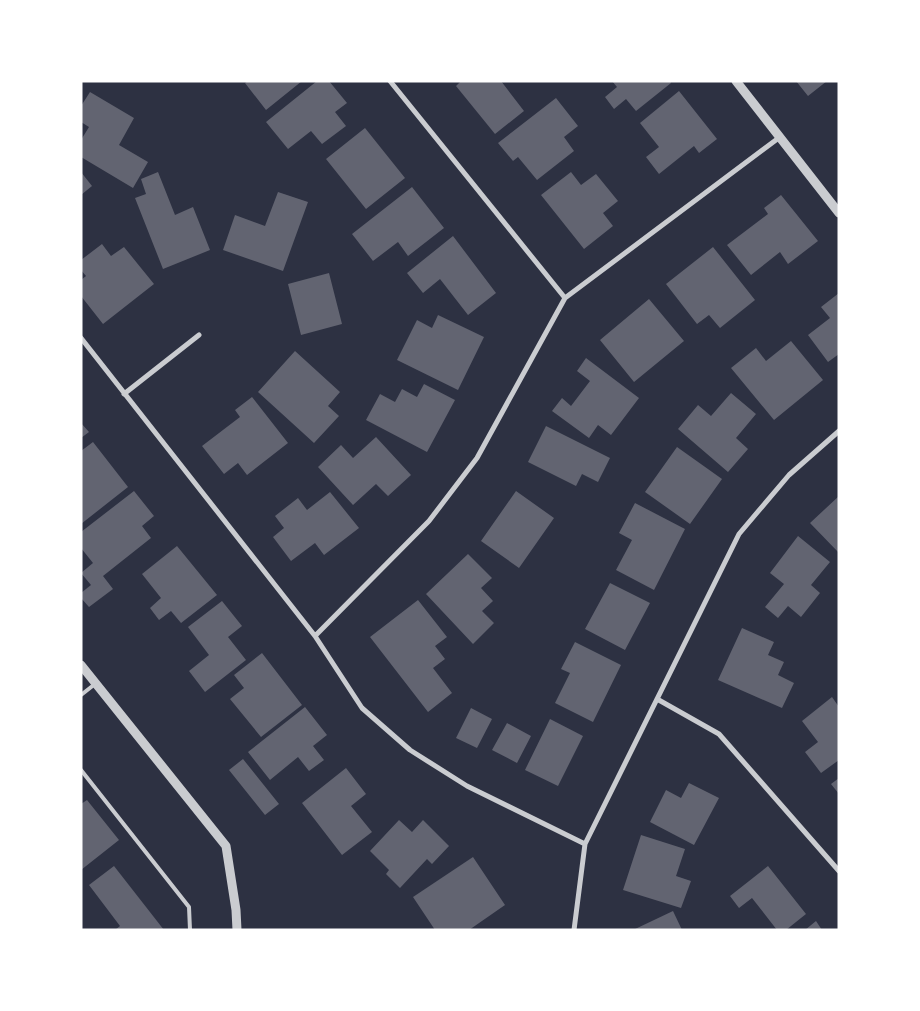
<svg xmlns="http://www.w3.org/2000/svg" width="920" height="1011" font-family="'Playfair Display',serif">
<rect width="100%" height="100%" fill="#2d3142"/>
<path fill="#626471" d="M 248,81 L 302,81 L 266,110 L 245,83 Z
M 317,81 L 329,81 L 347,103 L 335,112 L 346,126 L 322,144 L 311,131 L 288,149 L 266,122 Z
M 461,81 L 501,81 L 524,111 L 495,134 L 456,86 Z
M 612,81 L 670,81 L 671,83 L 636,111 L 626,99 L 614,109 L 605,97 L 617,87 Z
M 796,81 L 827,81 L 808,96 Z
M 679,91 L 717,139 L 699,153 L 694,146 L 659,174 L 646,157 L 659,147 L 640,123 Z
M 90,92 L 134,118 L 119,145 L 148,162 L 133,188 L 81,157 L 81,140 L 89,127 L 81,122 L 81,106 Z
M 556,98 L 578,126 L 564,137 L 574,151 L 537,180 L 518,157 L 513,161 L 498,143 Z
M 365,128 L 405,178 L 366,209 L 326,159 Z
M 81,172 L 92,186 L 81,195 Z
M 158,172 L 175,215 L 193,207 L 210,250 L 163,269 L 135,198 L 146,194 L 141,179 Z
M 571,172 L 581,185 L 596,174 L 618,201 L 603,213 L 613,226 L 584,249 L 541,195 Z
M 412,187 L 444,228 L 408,256 L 398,242 L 373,261 L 352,234 Z
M 278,192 L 308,202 L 283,271 L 223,250 L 235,215 L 265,226 Z
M 781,195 L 818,241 L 788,264 L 780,252 L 751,275 L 727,245 L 768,214 L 764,208 Z
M 453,236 L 496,293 L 468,315 L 440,279 L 423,293 L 407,273 Z
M 102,244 L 111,256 L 124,247 L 154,284 L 103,324 L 81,296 L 81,280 L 86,276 L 81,270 L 81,260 Z
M 713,247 L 755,300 L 720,328 L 709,315 L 697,324 L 666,284 Z
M 329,273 L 342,324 L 301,335 L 288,284 Z
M 839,293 L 839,354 L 828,362 L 808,335 L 830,318 L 821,307 Z
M 649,299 L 684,341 L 634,382 L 600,340 Z
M 438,315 L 484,337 L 458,390 L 397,360 L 417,320 L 432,328 Z
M 791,341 L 823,380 L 774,420 L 731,368 L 756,348 L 766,361 Z
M 295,351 L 340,392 L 328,406 L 339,416 L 314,443 L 258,392 Z
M 586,358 L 639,398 L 611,435 L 598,425 L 589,438 L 552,411 L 562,398 L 571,406 L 590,381 L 577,371 Z
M 424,384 L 455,400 L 427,452 L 366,420 L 380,394 L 395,402 L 402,389 L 417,397 Z
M 731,393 L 756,414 L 736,438 L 748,449 L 728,472 L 678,429 L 698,405 L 711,416 Z
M 252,397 L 288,443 L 247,475 L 238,463 L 224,474 L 202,446 L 240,417 L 235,410 Z
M 81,423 L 89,432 L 81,438 Z
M 546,426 L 610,458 L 598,482 L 582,474 L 576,486 L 528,462 Z
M 376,437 L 411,475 L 388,496 L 376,484 L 353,505 L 318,467 L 341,445 L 353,458 Z
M 93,442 L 128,487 L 81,524 L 81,451 Z
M 677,447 L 722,479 L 690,524 L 645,492 Z
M 134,491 L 154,516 L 142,526 L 151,538 L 103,576 L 113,589 L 89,607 L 81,598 L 81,593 L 91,585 L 81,573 L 93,563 L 81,548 L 81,532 Z
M 516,491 L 554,518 L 519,568 L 481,541 Z
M 330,492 L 359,528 L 324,555 L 315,543 L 291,561 L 273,537 L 284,528 L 275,516 L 298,498 L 307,510 Z
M 839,496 L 839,553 L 810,523 Z
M 635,503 L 685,529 L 654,590 L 616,570 L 632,540 L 619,533 Z
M 798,536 L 830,562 L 811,585 L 820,593 L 801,617 L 788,606 L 778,618 L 765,607 L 784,584 L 770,573 Z
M 177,546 L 217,595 L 181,623 L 171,611 L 159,620 L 150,608 L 161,598 L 142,574 Z
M 468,554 L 492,578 L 481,588 L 493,601 L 482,611 L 494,623 L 473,644 L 426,594 Z
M 610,583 L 650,603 L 625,650 L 585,629 Z
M 418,600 L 447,637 L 435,646 L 445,659 L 433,668 L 452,693 L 428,712 L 370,637 Z
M 222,601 L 242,626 L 228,637 L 246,660 L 205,692 L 189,671 L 209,655 L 188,627 Z
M 742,628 L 774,642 L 768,655 L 784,662 L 778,675 L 794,683 L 782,708 L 718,680 Z
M 575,642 L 621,665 L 593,722 L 555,703 L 570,673 L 561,669 Z
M 262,653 L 302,705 L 261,737 L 230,699 L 244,688 L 234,675 Z
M 832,697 L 839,707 L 839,760 L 821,773 L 805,752 L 818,742 L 802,721 Z
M 305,707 L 327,735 L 313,746 L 324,760 L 309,771 L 298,757 L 270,780 L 248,752 Z
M 471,708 L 492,719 L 477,748 L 456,738 Z
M 550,719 L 583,736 L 558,786 L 525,770 Z
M 507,723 L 531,736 L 517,763 L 492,750 Z
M 243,759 L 279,804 L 265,815 L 229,770 Z
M 346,768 L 366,794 L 351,806 L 372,832 L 342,855 L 302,803 Z
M 839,778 L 839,794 L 831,784 Z
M 689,783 L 719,798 L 694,845 L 650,822 L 666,790 L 681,798 Z
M 87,800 L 119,840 L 81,870 L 81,804 Z
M 399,820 L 412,832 L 423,820 L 449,846 L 432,864 L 427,859 L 400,888 L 386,874 L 389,870 L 370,851 Z
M 641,835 L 685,849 L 676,876 L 691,881 L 681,908 L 623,890 Z
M 473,857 L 505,905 L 469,930 L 435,930 L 413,897 Z
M 114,866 L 164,930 L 115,930 L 120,926 L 89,885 Z
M 768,866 L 806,914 L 786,930 L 777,930 L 752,898 L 739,908 L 730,896 Z
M 673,911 L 682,930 L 633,930 Z
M 816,921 L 822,930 L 805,930 Z"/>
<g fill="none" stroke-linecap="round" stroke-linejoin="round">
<path stroke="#caccd0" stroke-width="4" d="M 81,695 L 95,684
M 81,770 L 189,907 L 190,930"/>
<path stroke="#caccd0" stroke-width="5" d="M 390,81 L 565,298
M 81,338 L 315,636 L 362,708 L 410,750 L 467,786 L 585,844
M 124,394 L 199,335
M 315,636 L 429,521 L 477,458 L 565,298 L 780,137
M 657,699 L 719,734 L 839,871
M 574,930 L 585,844 L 739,534 L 789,475 L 839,431"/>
<path stroke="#caccd0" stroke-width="9" d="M 736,81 L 839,213
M 81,665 L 226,846 L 236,910 L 237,930"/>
</g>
<rect width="920" height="1011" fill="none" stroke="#ffffff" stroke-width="165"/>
</svg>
